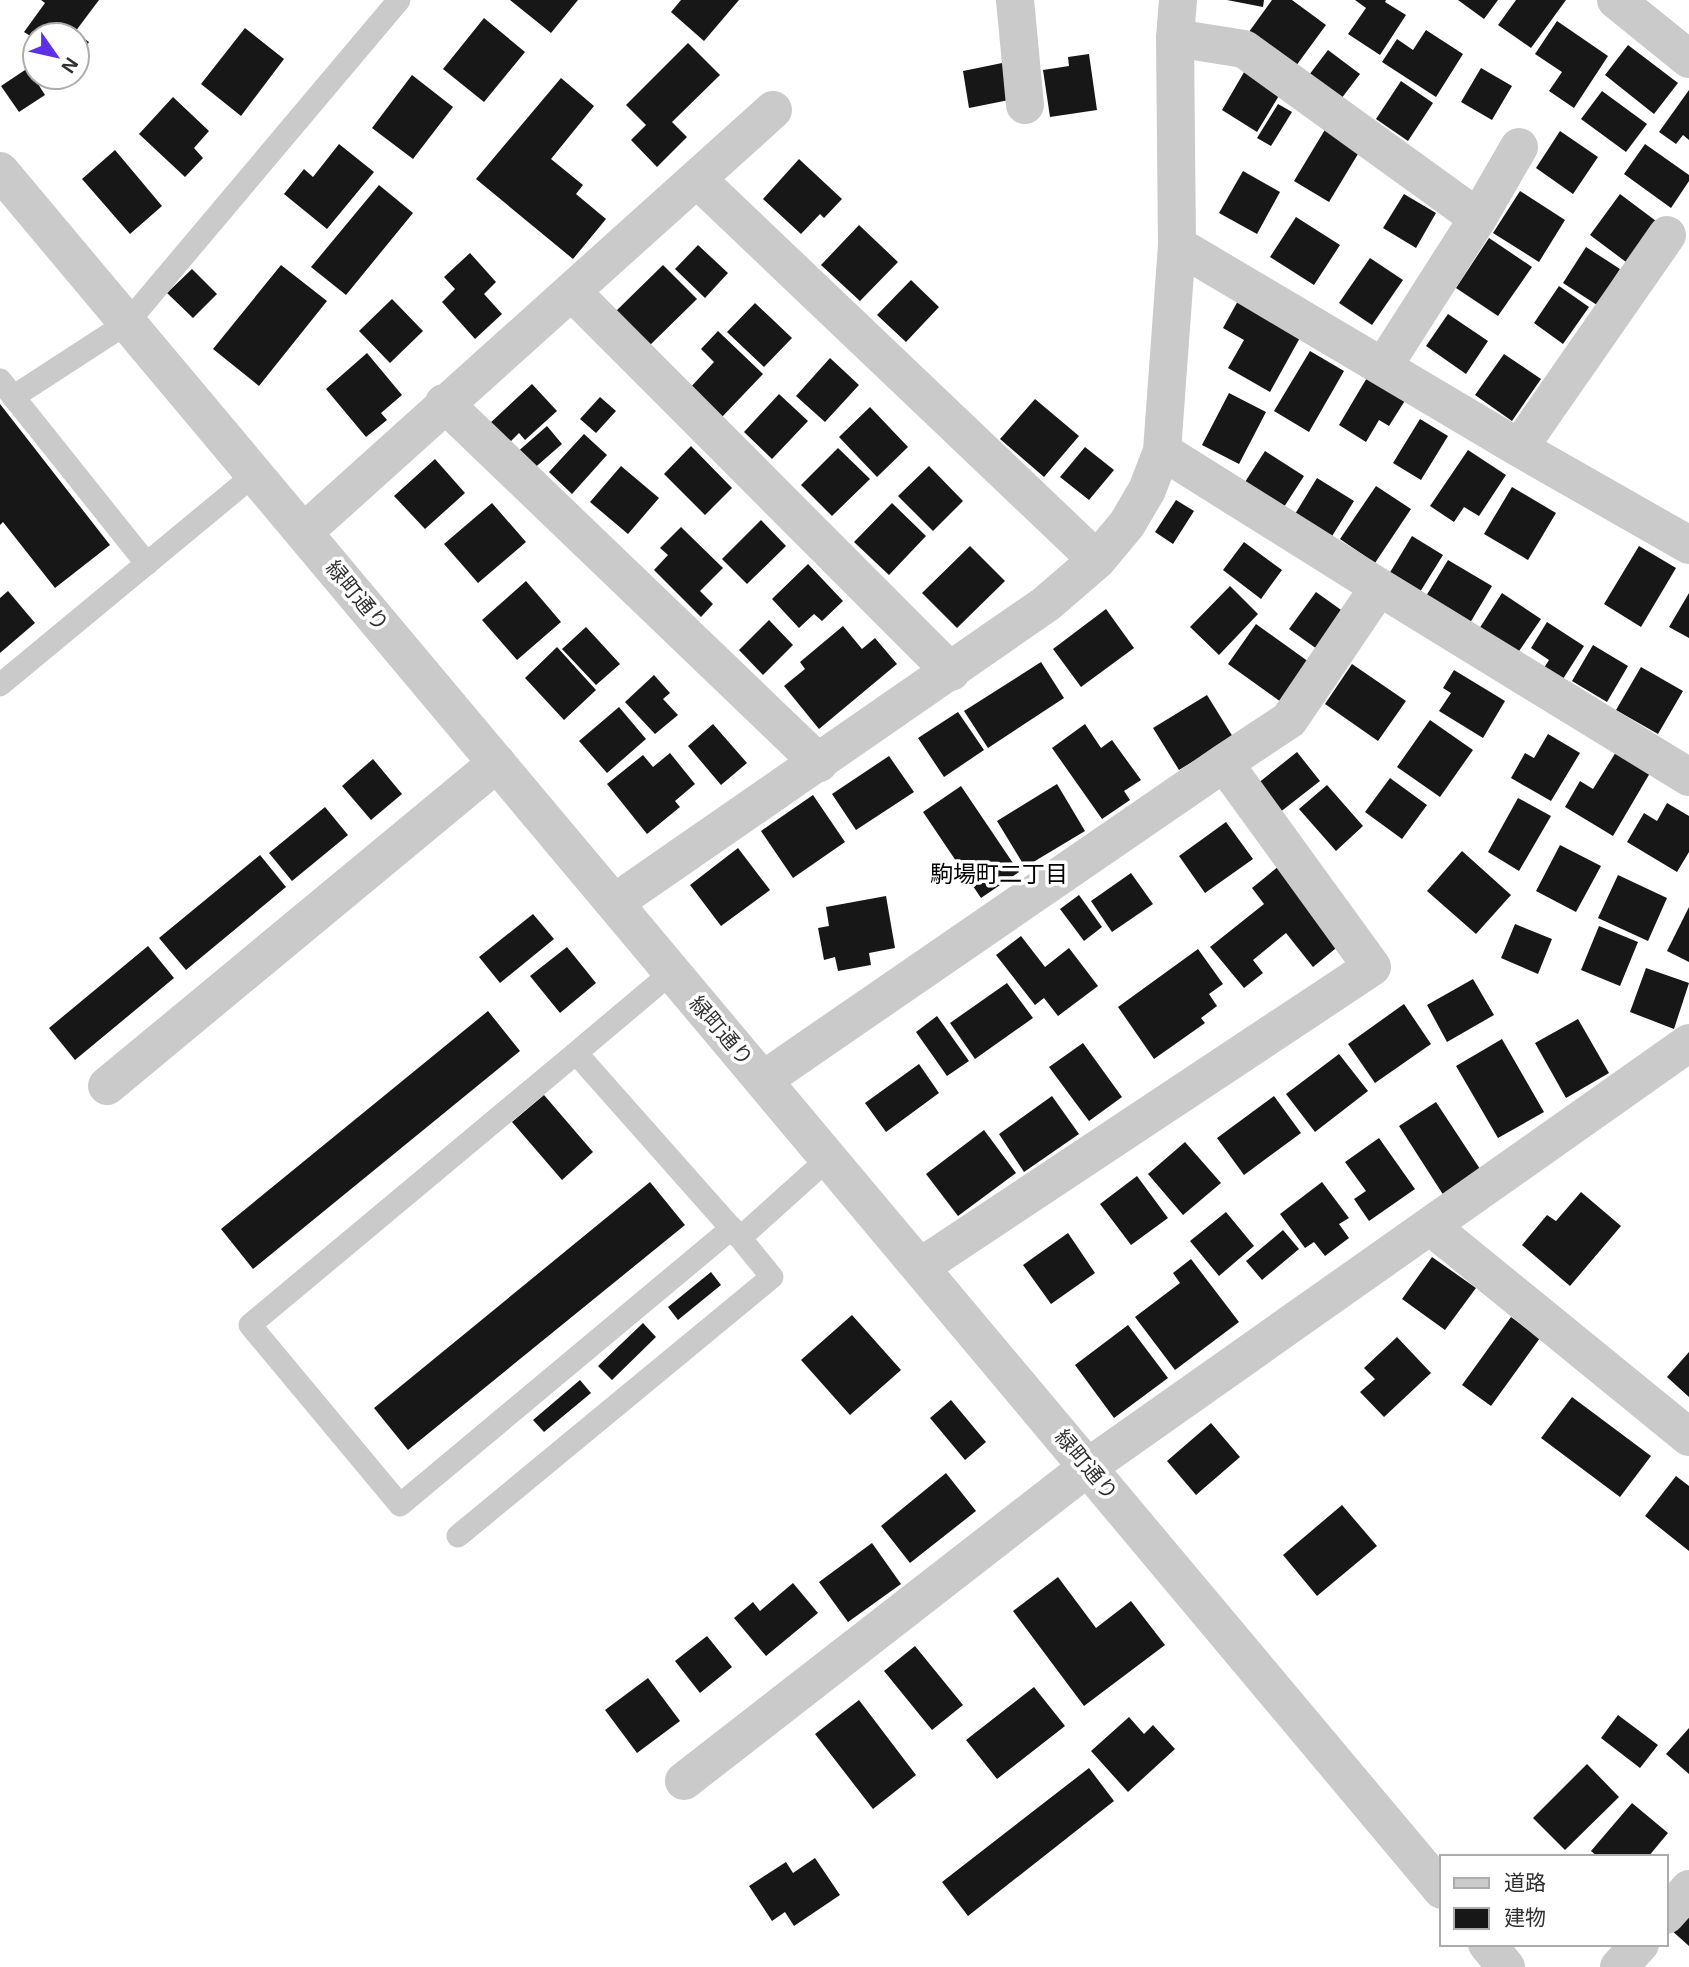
<svg xmlns="http://www.w3.org/2000/svg" width="1689" height="1967" font-family="Helvetica,'Noto Sans JP',sans-serif">
<rect width="100%" height="100%" fill="#fff"/>
<path fill="#171717" d="M 41,0 L 99,0 L 75,32 L 89,42 L 77,59 L 77,35 L 35,35 L 35,39 L 24,32 L 45,3 Z
M 510,0 L 578,0 L 551,33 Z
M 681,0 L 739,0 L 704,41 L 671,12 Z
M 1227,0 L 1264,0 L 1263,7 Z
M 1272,0 L 1292,0 L 1326,25 L 1293,70 L 1246,36 Z
M 1355,0 L 1386,0 L 1385,2 L 1406,15 L 1380,55 L 1348,34 L 1366,8 Z
M 1458,0 L 1498,0 L 1484,19 Z
M 1516,0 L 1566,0 L 1531,48 L 1498,25 Z
M 484,18 L 525,52 L 484,102 L 443,69 Z
M 1557,21 L 1608,56 L 1574,108 L 1549,91 L 1562,72 L 1535,54 Z
M 245,28 L 284,59 L 241,116 L 201,84 Z
M 1426,30 L 1463,54 L 1436,97 L 1382,62 L 1397,39 L 1413,50 Z
M 688,43 L 720,75 L 672,122 L 687,137 L 657,167 L 631,140 L 646,125 L 626,105 Z
M 1628,45 L 1678,83 L 1654,114 L 1605,75 Z
M 1328,50 L 1360,74 L 1338,103 L 1306,79 Z
M 1089,54 L 1097,110 L 1050,117 L 1043,70 L 1069,66 L 1068,57 Z
M 1007,62 L 1014,99 L 969,108 L 963,71 Z
M 1247,67 L 1283,89 L 1257,132 L 1222,110 Z
M 28,68 L 45,95 L 19,112 L 1,86 Z
M 1481,68 L 1512,86 L 1492,120 L 1461,102 Z
M 412,75 L 453,107 L 413,159 L 372,128 Z
M 561,78 L 594,106 L 551,159 L 583,185 L 576,194 L 606,219 L 573,259 L 476,179 Z
M 1401,81 L 1433,103 L 1408,141 L 1376,119 Z
M 1689,90 L 1689,140 L 1683,135 L 1676,144 L 1659,132 Z
M 1602,91 L 1647,124 L 1626,152 L 1581,119 Z
M 173,97 L 209,131 L 194,148 L 203,158 L 185,177 L 139,134 Z
M 1278,104 L 1292,112 L 1271,146 L 1257,138 Z
M 1326,128 L 1361,149 L 1329,202 L 1294,181 Z
M 1560,131 L 1598,157 L 1573,194 L 1536,168 Z
M 339,144 L 374,172 L 327,229 L 284,194 L 304,169 L 313,177 Z
M 1645,144 L 1689,175 L 1689,181 L 1671,208 L 1624,174 Z
M 115,150 L 162,206 L 130,234 L 82,179 Z
M 799,159 L 842,199 L 824,218 L 820,214 L 801,234 L 763,199 Z
M 1243,171 L 1280,192 L 1257,234 L 1219,213 Z
M 379,185 L 413,213 L 346,295 L 311,267 Z
M 1520,191 L 1565,220 L 1539,262 L 1493,233 Z
M 1404,194 L 1436,213 L 1416,248 L 1383,228 Z
M 1620,194 L 1656,221 L 1626,262 L 1590,235 Z
M 1296,217 L 1340,245 L 1314,285 L 1270,257 Z
M 859,225 L 898,262 L 860,301 L 821,265 Z
M 1489,238 L 1532,267 L 1498,316 L 1456,288 Z
M 698,245 L 728,273 L 705,298 L 675,269 Z
M 1586,247 L 1620,269 L 1597,305 L 1563,283 Z
M 470,253 L 496,282 L 484,294 L 502,314 L 475,339 L 442,302 L 455,289 L 444,277 Z
M 1370,258 L 1403,280 L 1372,325 L 1339,303 Z
M 281,265 L 327,301 L 259,386 L 213,349 Z
M 663,265 L 697,299 L 647,348 L 614,313 Z
M 192,269 L 217,294 L 193,318 L 167,293 Z
M 911,280 L 939,307 L 906,342 L 877,315 Z
M 1559,286 L 1589,307 L 1563,344 L 1534,323 Z
M 392,299 L 423,331 L 390,363 L 359,331 Z
M 1239,299 L 1302,334 L 1270,392 L 1228,368 L 1244,340 L 1223,328 Z
M 755,303 L 792,338 L 764,367 L 727,332 Z
M 1448,314 L 1488,341 L 1466,374 L 1426,346 Z
M 718,331 L 763,374 L 721,418 L 689,389 L 714,362 L 701,349 Z
M 1310,351 L 1344,371 L 1309,432 L 1274,411 Z
M 367,353 L 402,395 L 381,413 L 387,420 L 366,437 L 326,389 Z
M 1504,354 L 1541,379 L 1512,421 L 1475,395 Z
M 830,358 L 859,385 L 825,422 L 796,396 Z
M 1368,376 L 1406,399 L 1389,426 L 1379,420 L 1366,442 L 1339,425 Z
M 532,384 L 557,411 L 525,440 L 519,433 L 507,445 L 488,425 Z
M 1229,393 L 1266,412 L 1239,464 L 1202,445 Z
M 779,394 L 808,421 L 772,459 L 744,432 Z
M 600,397 L 616,411 L 596,433 L 580,419 Z
M 1035,399 L 1079,436 L 1044,477 L 1000,439 Z
M 0,404 L 110,545 L 55,588 L 3,522 L 0,525 Z
M 870,407 L 908,447 L 877,477 L 839,437 Z
M 1420,419 L 1448,436 L 1421,480 L 1393,463 Z
M 547,426 L 562,444 L 531,471 L 515,454 Z
M 584,434 L 607,455 L 572,494 L 549,472 Z
M 691,446 L 732,488 L 705,515 L 664,474 Z
M 1085,447 L 1114,470 L 1089,500 L 1060,477 Z
M 838,448 L 870,479 L 832,516 L 801,485 Z
M 1468,450 L 1506,475 L 1479,516 L 1464,507 L 1454,522 L 1430,506 Z
M 1265,451 L 1304,476 L 1284,507 L 1245,482 Z
M 435,459 L 465,493 L 425,529 L 394,496 Z
M 621,466 L 659,498 L 628,534 L 590,502 Z
M 929,466 L 963,501 L 933,531 L 898,496 Z
M 1317,478 L 1354,501 L 1329,541 L 1292,519 Z
M 1376,486 L 1411,509 L 1375,563 L 1340,539 Z
M 1512,487 L 1556,513 L 1528,560 L 1484,534 Z
M 1176,500 L 1194,511 L 1173,544 L 1155,532 Z
M 492,503 L 526,542 L 478,583 L 444,544 Z
M 892,503 L 926,536 L 889,575 L 854,542 Z
M 761,520 L 786,546 L 747,584 L 722,559 Z
M 681,527 L 723,568 L 700,591 L 713,604 L 701,617 L 654,570 L 668,555 L 660,548 Z
M 1412,536 L 1443,555 L 1420,592 L 1389,574 Z
M 1244,542 L 1282,570 L 1261,599 L 1223,570 Z
M 970,546 L 1005,581 L 957,628 L 922,593 Z
M 1639,546 L 1676,568 L 1641,627 L 1604,604 Z
M 1448,560 L 1492,586 L 1467,628 L 1423,601 Z
M 808,564 L 843,601 L 822,621 L 814,614 L 799,628 L 772,599 Z
M 526,581 L 561,622 L 517,660 L 482,620 Z
M 1230,586 L 1258,614 L 1219,655 L 1190,627 Z
M 8,591 L 35,623 L 0,653 L 0,598 Z
M 1316,592 L 1344,612 L 1317,649 L 1289,629 Z
M 1502,593 L 1541,619 L 1517,654 L 1479,629 Z
M 1689,593 L 1689,638 L 1669,627 Z
M 1106,609 L 1134,648 L 1081,687 L 1053,649 Z
M 769,620 L 793,645 L 763,675 L 739,650 Z
M 1547,622 L 1584,646 L 1561,682 L 1542,671 L 1549,660 L 1531,648 Z
M 1256,624 L 1309,662 L 1281,702 L 1228,664 Z
M 843,626 L 862,649 L 875,638 L 897,664 L 819,729 L 784,686 L 805,669 L 800,662 Z
M 586,627 L 620,664 L 596,685 L 562,649 Z
M 1593,645 L 1628,666 L 1607,702 L 1572,681 Z
M 557,647 L 596,690 L 564,720 L 525,678 Z
M 1041,662 L 1064,698 L 988,748 L 964,711 Z
M 1352,664 L 1406,701 L 1378,741 L 1325,704 Z
M 1641,667 L 1683,691 L 1658,734 L 1616,710 Z
M 1454,670 L 1505,701 L 1483,738 L 1439,711 L 1451,693 L 1443,688 Z
M 654,675 L 670,693 L 663,699 L 678,715 L 655,734 L 625,702 Z
M 1207,695 L 1233,737 L 1179,770 L 1153,728 Z
M 619,707 L 646,739 L 607,773 L 579,741 Z
M 958,712 L 984,750 L 944,777 L 918,738 Z
M 1430,720 L 1473,750 L 1440,797 L 1397,767 Z
M 713,724 L 747,763 L 721,785 L 688,746 Z
M 1085,724 L 1101,748 L 1112,740 L 1141,780 L 1124,791 L 1130,800 L 1102,819 L 1052,748 Z
M 1548,734 L 1580,753 L 1551,801 L 1511,778 L 1525,753 L 1534,758 Z
M 1297,752 L 1320,781 L 1279,813 L 1257,784 Z
M 1616,752 L 1650,773 L 1613,836 L 1565,807 L 1580,781 L 1593,789 Z
M 670,753 L 695,784 L 675,801 L 680,807 L 647,834 L 607,784 L 643,755 L 653,767 Z
M 889,756 L 914,792 L 856,830 L 832,794 Z
M 373,759 L 402,794 L 371,820 L 342,786 Z
M 1390,778 L 1427,805 L 1402,839 L 1365,812 Z
M 1057,784 L 1085,831 L 1025,867 L 997,821 Z
M 1327,785 L 1363,826 L 1336,851 L 1299,809 Z
M 961,786 L 1019,872 L 981,898 L 923,812 Z
M 813,795 L 845,842 L 793,878 L 761,831 Z
M 1518,798 L 1551,816 L 1519,871 L 1488,852 Z
M 1667,803 L 1689,816 L 1689,852 L 1677,872 L 1627,842 L 1644,813 L 1657,821 Z
M 325,807 L 348,835 L 292,881 L 269,853 Z
M 1226,822 L 1253,859 L 1205,893 L 1179,856 Z
M 1560,845 L 1601,866 L 1576,912 L 1536,891 Z
M 738,848 L 770,890 L 721,926 L 690,885 Z
M 1462,851 L 1511,895 L 1476,934 L 1427,891 Z
M 260,855 L 286,887 L 186,970 L 159,938 Z
M 1279,866 L 1341,944 L 1313,967 L 1286,933 L 1253,960 L 1263,973 L 1244,988 L 1210,947 L 1264,904 L 1252,888 Z
M 1131,873 L 1153,904 L 1112,932 L 1091,901 Z
M 1618,875 L 1667,898 L 1648,941 L 1598,918 Z
M 1079,895 L 1102,927 L 1084,941 L 1060,909 Z
M 886,896 L 895,948 L 869,953 L 871,965 L 838,971 L 835,957 L 824,960 L 818,928 L 829,926 L 826,907 Z
M 1689,907 L 1689,962 L 1667,951 Z
M 533,914 L 554,939 L 500,983 L 479,957 Z
M 1515,924 L 1552,939 L 1538,974 L 1501,958 Z
M 1599,926 L 1638,942 L 1620,986 L 1581,970 Z
M 1021,936 L 1045,967 L 1069,948 L 1098,986 L 1058,1016 L 1044,998 L 1035,1005 L 996,955 Z
M 148,946 L 174,978 L 75,1060 L 49,1028 Z
M 567,947 L 596,983 L 560,1013 L 530,976 Z
M 1198,949 L 1223,984 L 1209,994 L 1217,1006 L 1201,1018 L 1205,1023 L 1154,1059 L 1118,1007 Z
M 1646,968 L 1689,983 L 1674,1029 L 1630,1012 Z
M 1473,979 L 1494,1015 L 1447,1042 L 1427,1005 Z
M 1007,983 L 1033,1018 L 975,1059 L 950,1023 Z
M 1404,1004 L 1431,1044 L 1375,1083 L 1348,1044 Z
M 488,1011 L 520,1051 L 253,1269 L 221,1229 Z
M 937,1016 L 969,1061 L 947,1076 L 916,1032 Z
M 1578,1019 L 1609,1073 L 1566,1098 L 1535,1043 Z
M 1502,1039 L 1544,1112 L 1498,1138 L 1456,1066 Z
M 1083,1043 L 1122,1097 L 1089,1121 L 1049,1067 Z
M 1339,1054 L 1368,1091 L 1315,1132 L 1286,1094 Z
M 919,1064 L 939,1093 L 886,1132 L 865,1103 Z
M 544,1095 L 593,1152 L 562,1180 L 512,1122 Z
M 1052,1096 L 1079,1134 L 1024,1172 L 999,1134 Z
M 1274,1096 L 1301,1133 L 1244,1175 L 1217,1138 Z
M 1436,1102 L 1482,1172 L 1444,1196 L 1399,1126 Z
M 984,1130 L 1016,1173 L 958,1216 L 926,1174 Z
M 1379,1138 L 1415,1189 L 1369,1221 L 1354,1199 L 1366,1191 L 1345,1162 Z
M 1185,1142 L 1221,1183 L 1183,1215 L 1148,1174 Z
M 1137,1176 L 1168,1218 L 1131,1245 L 1100,1204 Z
M 650,1182 L 685,1225 L 408,1450 L 374,1408 Z
M 1322,1182 L 1349,1218 L 1339,1224 L 1349,1238 L 1325,1256 L 1314,1242 L 1305,1248 L 1280,1214 Z
M 1581,1192 L 1621,1226 L 1570,1286 L 1522,1245 L 1547,1215 L 1556,1221 Z
M 1226,1212 L 1254,1246 L 1219,1276 L 1190,1241 Z
M 1283,1230 L 1299,1249 L 1262,1280 L 1246,1261 Z
M 1068,1233 L 1095,1273 L 1051,1304 L 1023,1265 Z
M 1432,1257 L 1476,1288 L 1445,1330 L 1402,1299 Z
M 1191,1259 L 1239,1322 L 1175,1370 L 1135,1317 L 1180,1283 L 1173,1273 Z
M 711,1272 L 721,1285 L 678,1320 L 668,1307 Z
M 852,1315 L 901,1370 L 850,1415 L 801,1360 Z
M 1511,1317 L 1540,1338 L 1491,1406 L 1462,1385 Z
M 643,1323 L 656,1337 L 612,1380 L 598,1366 Z
M 1128,1325 L 1168,1378 L 1114,1418 L 1075,1365 Z
M 1397,1337 L 1431,1373 L 1384,1417 L 1360,1392 L 1375,1379 L 1364,1368 Z
M 1689,1352 L 1689,1397 L 1667,1377 Z
M 580,1380 L 591,1393 L 544,1432 L 533,1420 Z
M 1572,1397 L 1651,1456 L 1620,1497 L 1541,1438 Z
M 951,1400 L 986,1442 L 965,1460 L 930,1418 Z
M 1211,1423 L 1240,1457 L 1196,1495 L 1167,1461 Z
M 946,1473 L 976,1511 L 910,1563 L 881,1526 Z
M 1676,1476 L 1689,1486 L 1689,1551 L 1645,1516 Z
M 1342,1505 L 1377,1546 L 1317,1596 L 1283,1555 Z
M 872,1543 L 901,1584 L 848,1622 L 819,1582 Z
M 1058,1577 L 1096,1628 L 1131,1601 L 1165,1645 L 1084,1706 L 1013,1611 Z
M 793,1583 L 818,1613 L 766,1656 L 734,1618 L 753,1602 L 760,1611 Z
M 707,1636 L 732,1667 L 700,1693 L 675,1661 Z
M 915,1646 L 963,1705 L 932,1730 L 884,1671 Z
M 648,1678 L 680,1721 L 637,1753 L 605,1710 Z
M 1034,1687 L 1065,1726 L 997,1779 L 966,1740 Z
M 859,1700 L 916,1775 L 873,1809 L 815,1734 Z
M 1618,1715 L 1658,1745 L 1640,1768 L 1601,1738 Z
M 1129,1717 L 1144,1734 L 1153,1725 L 1175,1749 L 1128,1792 L 1091,1751 Z
M 1689,1728 L 1689,1774 L 1666,1754 Z
M 1587,1764 L 1619,1797 L 1565,1850 L 1533,1818 Z
M 1089,1768 L 1114,1801 L 968,1916 L 942,1882 Z
M 1632,1803 L 1668,1833 L 1648,1857 L 1598,1857 L 1591,1851 Z
M 815,1858 L 840,1895 L 794,1926 L 785,1912 L 772,1921 L 749,1886 L 786,1862 L 793,1873 Z
M 1689,1908 L 1689,1946 L 1670,1929 Z"/>
<g fill="none" stroke-linecap="round" stroke-linejoin="round">
<path stroke="#cacaca" stroke-width="23" d="M 0,380 L 147,564
M 13,397 L 127,323 L 399,0
M 0,685 L 255,474
M 671,973 L 576,1053 L 740,1238 L 829,1158
M 576,1053 L 250,1325 L 400,1505 L 732,1228
M 458,1536 L 772,1277 L 740,1238"/>
<path stroke="#cacaca" stroke-width="38" d="M 1015,0 L 1025,105
M 1616,0 L 1689,59
M 1175,38 L 1244,49 L 1478,218 L 1383,367
M 698,180 L 1097,560
M 1478,218 L 1519,147
M 1177,245 L 1519,448 L 1689,545
M 572,292 L 951,672
M 444,403 L 819,763
M 1519,448 L 1667,235
M 1162,451 L 1379,587 L 1689,777
M 304,532 L 773,110
M 763,1080 L 1224,763 L 1289,720 L 1379,587
M 107,1086 L 497,763
M 1430,1226 L 1689,1437
M 920,1267 L 1372,967 L 1224,763
M 684,1781 L 1088,1467
M 1666,1915 L 1689,1889
M 1619,1967 L 1640,1944"/>
<path stroke="#cacaca" stroke-width="38" d="M 0,171 L 1442,1890
M 614,903 L 1046,604 L 1097,560 L 1127,524 L 1147,490 L 1162,451 L 1177,245 L 1175,38 L 1178,0
M 1088,1467 L 1689,1043
M 1487,1944 L 1506,1967"/>
</g>
<g text-anchor="middle" stroke-width="7" stroke-linejoin="round" paint-order="stroke">
<g font-size="21" fill="#303030" stroke="#fff">
<text transform="translate(357 596) rotate(50)" y="7">緑町通り</text>
<text transform="translate(721 1031) rotate(49)" y="7">緑町通り</text>
<text transform="translate(1086 1465) rotate(50)" y="7">緑町通り</text>
</g>
<g font-size="23" fill="#000" stroke="#fff">
<text x="999" y="882">駒場町二丁目</text>
</g>
</g>
<rect x="1440" y="1855" width="228" height="91" fill="#ffffff" stroke="#acacac" stroke-width="2"/>
<rect x="1454" y="1878" width="35" height="10" fill="#cacaca" stroke="#acacac" stroke-width="2"/>
<text x="1504" y="1890" font-size="21" fill="#303030">道路</text>
<rect x="1454" y="1908" width="35" height="21" fill="#171717" stroke="#acacac" stroke-width="2"/>
<text x="1504" y="1925" font-size="21" fill="#303030">建物</text>
<g transform="translate(56 56) rotate(124)"><circle r="33" fill="#ffffff" stroke="#acacac" stroke-width="2"/>
<path d="M0-5L12 26L0 18L-12 26Z" fill="#5d30e8"/>
<text y="-10" font-size="19" font-weight="bold" text-anchor="middle" fill="#303030">N</text>
</g>
</svg>
